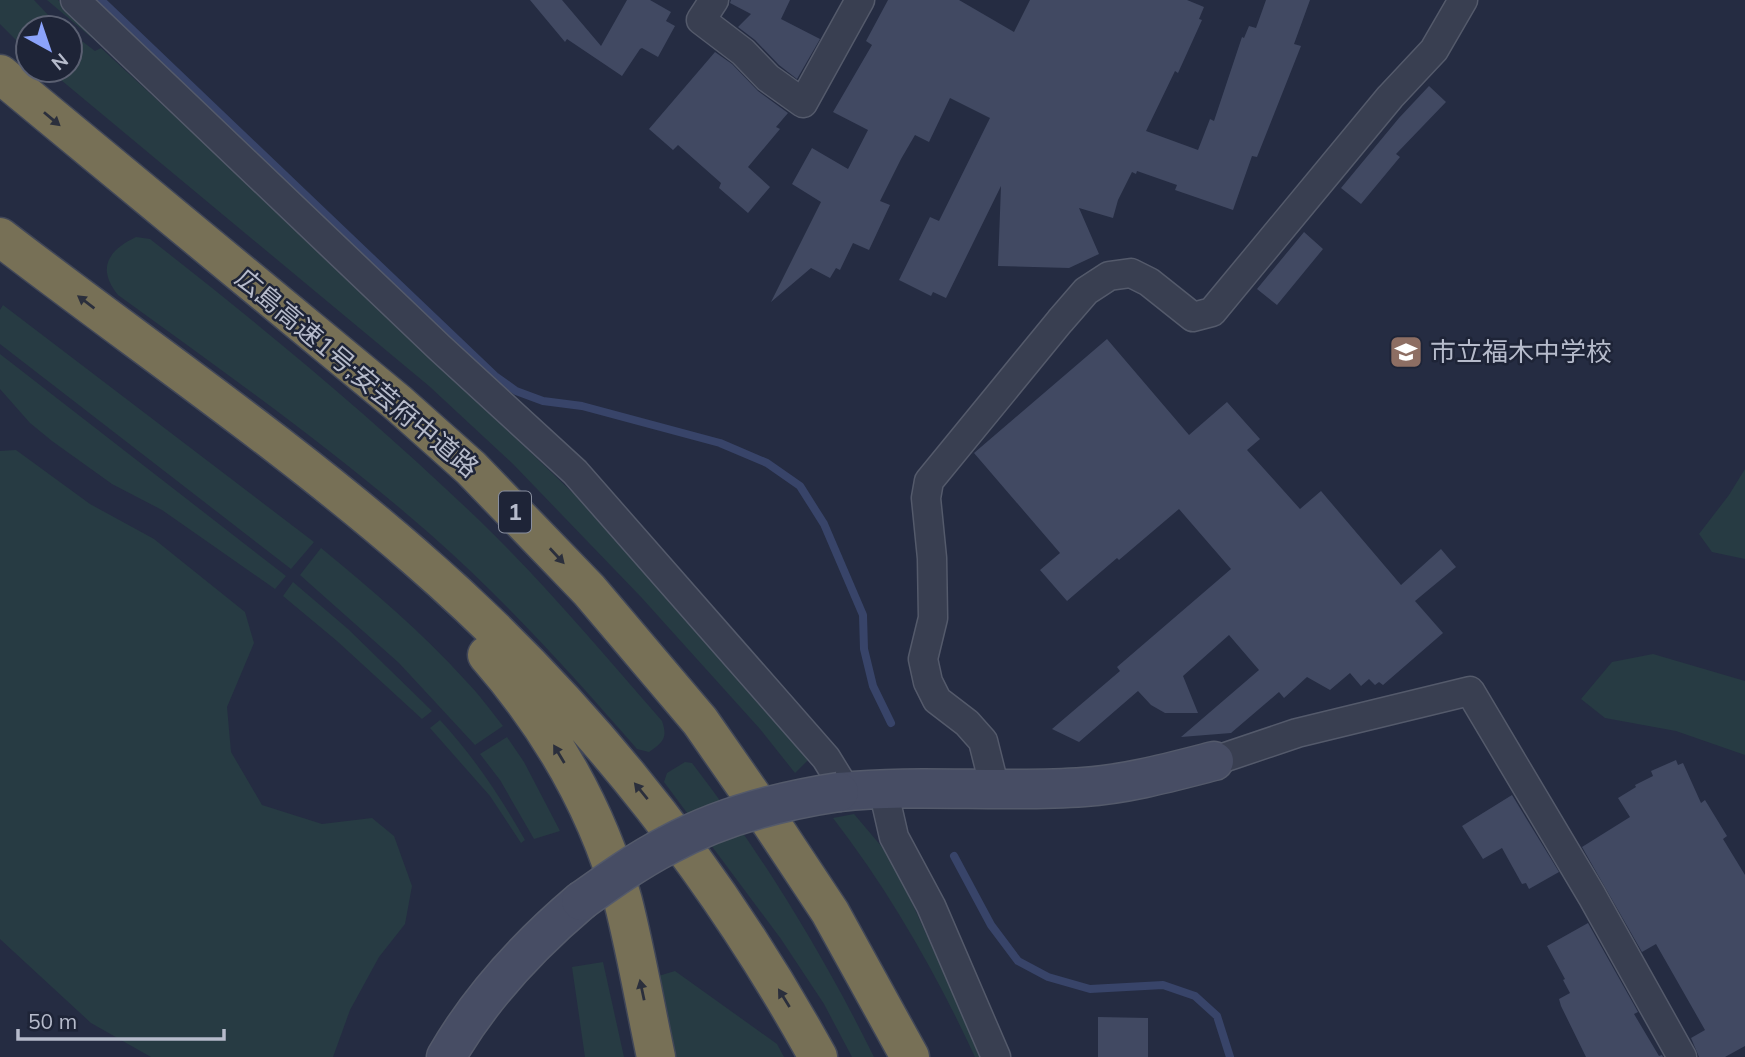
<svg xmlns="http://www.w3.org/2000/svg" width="1745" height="1057" font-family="Mulish,'Noto Sans JP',sans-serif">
<rect width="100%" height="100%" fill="#252c42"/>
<path fill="#273b43" d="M 0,0 L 34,0 L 49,16 L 65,28 L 28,28 L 28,52 L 0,24 Z
M 47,0 L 58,0 L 95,36 L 92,38 Z
M 70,32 L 95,51 L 101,48 L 312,243 L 575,495 L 678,608 L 809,759 L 795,773 L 760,729 L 641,597 L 513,464 L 429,386 L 49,70 L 70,70 Z
M 136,237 L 150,239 C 264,328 376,421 480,521 C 545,584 603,653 662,721 C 668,738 663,742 649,752 L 637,749 C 572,674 505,600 430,534 C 332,448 224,372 118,295 C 97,269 107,251 136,237 Z
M 3,305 L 314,542 L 291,569 L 0,344 L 0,310 Z
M 0,354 L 286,576 L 275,589 L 162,510 L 112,484 L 52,441 L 30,423 L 0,389 Z
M 16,450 L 90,504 L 154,539 L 245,612 L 254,643 L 227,707 L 231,752 L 262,805 L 322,824 L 372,818 L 394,836 L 412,886 L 405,924 L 379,957 L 350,1010 L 333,1057 L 151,1057 L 91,1023 L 0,939 L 0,451 Z
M 1745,469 L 1745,559 L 1712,552 L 1699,534 L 1729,495 Z
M 321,548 C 371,589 422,632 465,680 C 479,694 491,711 503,726 L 475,745 L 399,663 L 300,575 Z
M 293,582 L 348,629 L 432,711 L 422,719 L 337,641 L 283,596 Z
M 1653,654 L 1745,681 L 1745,755 L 1676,731 L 1605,718 L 1581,699 L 1612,662 Z
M 440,720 C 474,757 500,796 525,840 L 521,843 L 490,796 L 430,728 Z
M 507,737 L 524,762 L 560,831 L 534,839 L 500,780 L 480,754 Z
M 685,762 L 692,763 C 762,854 823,954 874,1057 L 852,1057 L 824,1004 L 781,939 L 664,782 L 667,773 Z
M 854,814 L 882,847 L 898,872 L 982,1057 L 975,1057 C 936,973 890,892 833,818 Z
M 603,962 L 624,1057 L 585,1057 L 572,967 Z
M 675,971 L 777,1044 L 784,1057 L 676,1057 L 655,977 Z"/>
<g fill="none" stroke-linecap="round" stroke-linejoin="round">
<path stroke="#384469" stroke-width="8" d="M 101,0 L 495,376 L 516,391 L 543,401 L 582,406 L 720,443 L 767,463 L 800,486 L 824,524 L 863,615 L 864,649 L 873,686 L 891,723
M 954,856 L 991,925 L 1018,961 L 1048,977 L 1090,989 L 1163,985 L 1195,996 L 1217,1016 L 1230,1057"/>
</g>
<path fill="#414962" d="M 530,0 L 562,0 L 601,46 L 627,0 L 650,0 L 671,12 L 666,21 L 675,26 L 658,57 L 642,48 L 640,49 L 622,76 L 567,39 L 565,42 Z
M 731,0 L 790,0 L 781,19 L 820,39 L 797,79 L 779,65 L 755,40 L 738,27 L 751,14 L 730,3 Z
M 888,0 L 959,0 L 1014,32 L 1030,0 L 1187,0 L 1204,7 L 1199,19 L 1202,20 L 1178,73 L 1175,71 L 1146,131 L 1198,150 L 1210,119 L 1214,121 L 1242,37 L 1244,38 L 1249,26 L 1256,28 L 1266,0 L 1310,0 L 1294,44 L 1301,46 L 1257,157 L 1252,156 L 1233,210 L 1175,190 L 1177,185 L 1137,171 L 1136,174 L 1132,172 L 1118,200 L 1113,218 L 1079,208 L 1099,254 L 1069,268 L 998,266 L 1001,186 L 946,298 L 933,292 L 931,296 L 899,280 L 930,217 L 939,221 L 990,118 L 950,98 L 929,142 L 915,135 L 901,159 L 880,201 L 890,205 L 869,250 L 853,243 L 840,270 L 836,268 L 830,278 L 811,268 L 771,302 L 821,202 L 792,184 L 812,148 L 848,169 L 868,130 L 833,112 L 872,45 L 866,41 Z
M 715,52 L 732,64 L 758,91 L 788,113 L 776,127 L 780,129 L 748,167 L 770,187 L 748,213 L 719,188 L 721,183 L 678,145 L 673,150 L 649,129 Z
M 1429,86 L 1446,102 L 1396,154 L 1400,157 L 1361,204 L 1341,188 L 1399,118 Z
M 1304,232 L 1323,249 L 1277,305 L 1257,289 Z
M 1107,339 L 1189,435 L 1227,402 L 1260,439 L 1247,450 L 1300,509 L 1321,491 L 1401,585 L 1441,549 L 1456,567 L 1415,601 L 1443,633 L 1383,685 L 1379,682 L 1375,685 L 1369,679 L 1361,686 L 1350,673 L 1330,690 L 1307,677 L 1284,698 L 1279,692 L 1231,733 L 1181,737 L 1259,670 L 1229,635 L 1183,676 L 1198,713 L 1165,713 L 1151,705 L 1138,691 L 1079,742 L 1052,729 L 1120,671 L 1117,667 L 1231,569 L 1179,509 L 1119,560 L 1117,558 L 1067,601 L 1040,570 L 1060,553 L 974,453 Z
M 1676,760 L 1678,765 L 1683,763 L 1701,803 L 1705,800 L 1727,836 L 1723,839 L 1745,875 L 1745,1046 L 1725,1057 L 1699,1057 L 1691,1038 L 1705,1030 L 1656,944 L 1642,952 L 1582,847 L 1630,817 L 1618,798 L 1636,787 L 1635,785 L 1653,776 L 1651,771 Z
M 1512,795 L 1559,872 L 1529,889 L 1526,883 L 1522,884 L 1502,848 L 1483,859 L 1462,826 Z
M 1588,923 L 1638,1012 L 1634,1014 L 1659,1056 L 1662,1055 L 1663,1057 L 1586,1057 L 1561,1006 L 1559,999 L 1570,993 L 1563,980 L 1565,979 L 1547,946 Z
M 1098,1017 L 1148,1018 L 1148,1057 L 1098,1057 Z"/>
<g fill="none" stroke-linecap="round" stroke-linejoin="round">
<defs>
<path id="street" d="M 75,0 L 440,348 L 575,472 L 826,758 L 847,792
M 714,0 L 701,20 L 743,52 L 768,78 L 803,103 L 860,0
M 1214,761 L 1297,733 L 1470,691 L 1592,896 L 1682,1057
M 883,789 L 894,837 L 931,906 L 996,1057
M 995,789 L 983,741 L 967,723 L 937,700 L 928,682 L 923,659 L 933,618 L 932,558 L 926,498 L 929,481 L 1060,321 L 1086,291 L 1109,276 L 1131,273 L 1149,282 L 1193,317 L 1212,312 L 1390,97 L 1434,50 L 1463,0"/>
<path id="secondary" d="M 839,792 C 920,784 1002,793 1084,787 C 1128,784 1171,772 1214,761
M 446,1057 C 481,996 528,946 581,901"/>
<path id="highway" d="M 0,74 L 398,403 L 471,468 L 589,590 L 700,721 L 771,823 L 830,912 L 910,1057
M 0,237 C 138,343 283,442 414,556 C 578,698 714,868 818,1057
M 487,655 C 549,726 598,810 623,901 C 636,952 645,1005 656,1057"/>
</defs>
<use href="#street" stroke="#545a6b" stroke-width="31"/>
<use href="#secondary" stroke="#545a6b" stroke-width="41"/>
<use href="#highway" stroke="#414758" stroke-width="41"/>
<use href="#street" stroke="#393f51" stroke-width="28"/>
<use href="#secondary" stroke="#474d64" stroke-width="38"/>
<use href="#highway" stroke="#777056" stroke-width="38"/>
<defs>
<path id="secondary-bridge" d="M 581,901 C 609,881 637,861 668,845 C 721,816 779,801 839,792"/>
</defs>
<use href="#secondary-bridge" stroke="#545a6b" stroke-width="41" stroke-linecap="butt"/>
<use href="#secondary-bridge" stroke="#474d64" stroke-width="38"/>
</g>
<defs><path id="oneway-solid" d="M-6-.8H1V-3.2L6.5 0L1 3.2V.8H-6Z" transform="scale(1.75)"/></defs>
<g fill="#2b2f3c">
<use href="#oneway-solid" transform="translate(52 119) rotate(40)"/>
<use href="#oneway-solid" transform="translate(86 302) rotate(-143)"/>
<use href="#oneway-solid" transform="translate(557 556) rotate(47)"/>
<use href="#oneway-solid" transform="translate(559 754) rotate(-121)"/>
<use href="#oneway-solid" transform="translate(641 791) rotate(-129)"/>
<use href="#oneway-solid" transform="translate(642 990) rotate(-102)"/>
<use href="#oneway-solid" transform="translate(784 998) rotate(-122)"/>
</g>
<defs>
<symbol id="school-square" viewBox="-11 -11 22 22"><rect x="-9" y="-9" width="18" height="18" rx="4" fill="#8d6e63" stroke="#1e2437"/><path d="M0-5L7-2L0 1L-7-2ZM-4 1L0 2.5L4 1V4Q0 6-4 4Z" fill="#fff"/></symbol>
</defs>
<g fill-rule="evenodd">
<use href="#school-square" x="1387" y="333" width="38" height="38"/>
</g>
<g text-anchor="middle" stroke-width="5" stroke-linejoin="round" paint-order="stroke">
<rect fill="#1e2437" stroke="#888e9f" stroke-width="2" x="499" y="491.5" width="32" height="41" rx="5"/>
<g font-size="24" font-weight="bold" fill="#b6bbcb">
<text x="515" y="520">1</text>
</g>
<g font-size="26" fill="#b6bbcb" stroke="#1e2437" text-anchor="start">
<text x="1430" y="361">市立福木中学校</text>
</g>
<g font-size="26" fill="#b6bbcb" stroke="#1e2437">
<text transform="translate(357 373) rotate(40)" y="9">広島高速1号;安芸府中道路</text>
</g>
</g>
<g transform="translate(49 49) rotate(140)"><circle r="33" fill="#1e2437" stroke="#5b6072" stroke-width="2"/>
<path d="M0-5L12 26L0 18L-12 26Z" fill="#8ba3fb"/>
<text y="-10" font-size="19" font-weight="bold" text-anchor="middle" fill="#b6bbcb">N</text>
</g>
<path d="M18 1029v10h206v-10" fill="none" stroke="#b6bbcb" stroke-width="3.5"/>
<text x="28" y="1029" font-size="21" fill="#b6bbcb" stroke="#1e2437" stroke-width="5" paint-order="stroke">50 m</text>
</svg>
